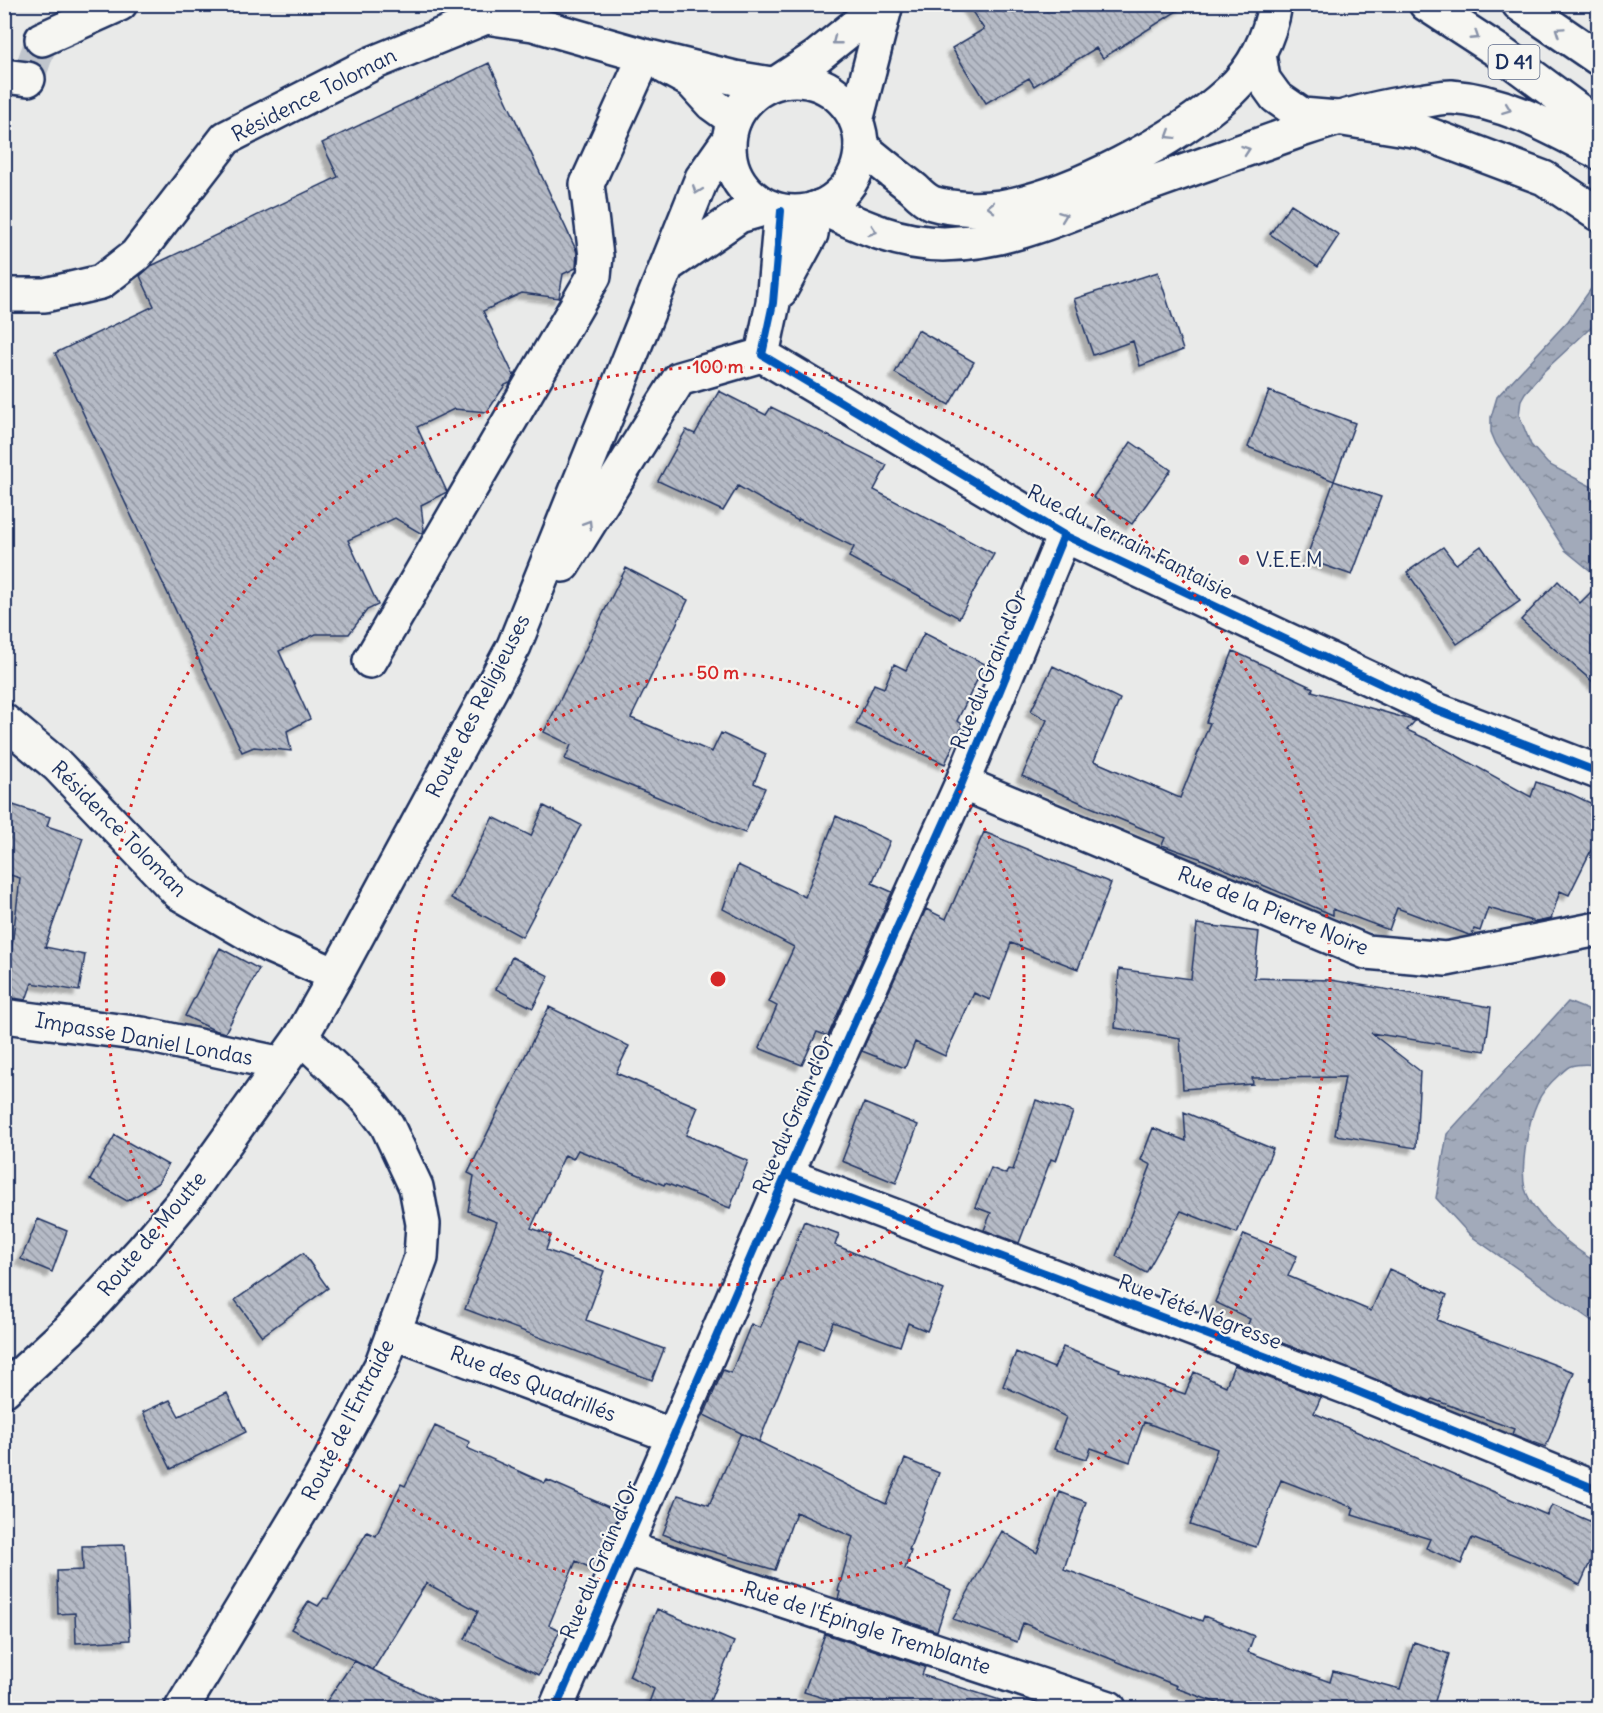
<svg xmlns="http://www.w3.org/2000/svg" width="1603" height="1713" font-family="Delius,sans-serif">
<defs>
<pattern id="water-ripples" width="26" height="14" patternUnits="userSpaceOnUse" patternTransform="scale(1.5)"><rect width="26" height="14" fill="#a2aaba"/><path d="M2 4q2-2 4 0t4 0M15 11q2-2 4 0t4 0" fill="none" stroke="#838b9a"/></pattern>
<pattern id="building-back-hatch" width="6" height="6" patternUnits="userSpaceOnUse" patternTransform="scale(1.5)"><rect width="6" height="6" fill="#b6bbc6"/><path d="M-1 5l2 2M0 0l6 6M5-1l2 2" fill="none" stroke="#9398a4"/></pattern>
<filter id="shadow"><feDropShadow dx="-5.5" dy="5.5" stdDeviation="1.5" flood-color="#0004"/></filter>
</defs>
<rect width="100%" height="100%" fill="#e9eae9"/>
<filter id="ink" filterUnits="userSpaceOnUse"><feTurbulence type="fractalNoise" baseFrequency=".0167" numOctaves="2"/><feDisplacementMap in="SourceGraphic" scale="12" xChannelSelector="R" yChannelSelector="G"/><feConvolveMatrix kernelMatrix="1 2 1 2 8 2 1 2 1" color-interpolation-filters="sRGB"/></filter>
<g filter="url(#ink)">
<path fill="url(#water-ripples)" stroke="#6c7995" stroke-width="1.5" d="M 1598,279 L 1598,321 L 1544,371 L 1525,393 L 1521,400 L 1519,415 L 1531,445 L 1548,464 L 1598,490 L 1598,577 L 1565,550 L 1496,444 L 1491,432 L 1491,417 L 1497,397 L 1568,321 Z
M 1568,1002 L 1598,1014 L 1598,1065 C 1589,1064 1580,1063 1571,1066 C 1567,1067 1564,1071 1560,1074 C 1551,1082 1542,1091 1537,1103 C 1528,1122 1520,1168 1525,1189 C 1534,1217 1573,1249 1598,1263 L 1598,1325 L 1471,1236 L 1436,1198 L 1447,1134 Z"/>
<path fill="url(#building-back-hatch)" stroke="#1b2f5e" stroke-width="1.5" filter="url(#shadow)" d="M 967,4 L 1188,4 L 1103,58 L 1096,48 L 1034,86 L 1029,78 L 986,103 L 952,48 L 984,29 Z
M 489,63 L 577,252 L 576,268 L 563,274 L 559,298 L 522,293 L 483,311 L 514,376 L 510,383 L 505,385 L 487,412 L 454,409 L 417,427 L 447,492 L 421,505 L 424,530 L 422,534 L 395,518 L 348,540 L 378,605 L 367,610 L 349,634 L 316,634 L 279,651 L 310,719 L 287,731 L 291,751 L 254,747 L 242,752 L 55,353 L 154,306 L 140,276 L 151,266 L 338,177 L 322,143 Z
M 1291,204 L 1339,235 L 1318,267 L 1270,234 Z
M 1158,272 L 1183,350 L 1140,366 L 1133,341 L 1093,355 L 1074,299 Z
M 918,330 L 974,362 L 949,405 L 895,373 Z
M 719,391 L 766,415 L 771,407 L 887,465 L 874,490 L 994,554 L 959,618 L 849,557 L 854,547 L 799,519 L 798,521 L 738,486 L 723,511 L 658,481 L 686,430 L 695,434 Z
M 1269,391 L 1355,423 L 1334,481 L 1248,447 Z
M 1131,442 L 1171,470 L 1132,524 L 1093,497 Z
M 1334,481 L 1381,497 L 1352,575 L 1306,559 Z
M 1481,546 L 1520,601 L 1457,644 L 1407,572 L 1443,547 L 1456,564 Z
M 626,568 L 688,600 L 631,718 L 712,752 L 721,733 L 766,754 L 754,783 L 765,788 L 745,833 L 565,759 L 571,745 L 544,732 Z
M 1558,581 L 1580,603 L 1599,584 L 1599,687 L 1521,620 Z
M 924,633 L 985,664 L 957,721 L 963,724 L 945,764 L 856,724 L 874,684 L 884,688 L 894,664 L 906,670 Z
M 1233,651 L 1313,688 L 1312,691 L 1415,721 L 1407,730 L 1429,740 L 1531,797 L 1536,782 L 1571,794 L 1599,807 L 1599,834 L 1569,895 L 1560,891 L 1551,919 L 1536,922 L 1488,908 L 1480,931 L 1474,929 L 1472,935 L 1469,935 L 1397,908 L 1389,930 L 1333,909 L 1333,915 L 1199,858 L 1162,845 L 1165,838 L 1086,805 L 1022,776 L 1047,720 L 1031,711 L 1053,666 L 1120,699 L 1094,761 L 1180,798 L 1210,723 L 1206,722 Z
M 4,802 L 50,817 L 47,826 L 83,838 L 45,947 L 85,955 L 79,991 L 32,983 L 26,1000 L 6,997 L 20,878 L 4,873 Z
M 544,806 L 581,825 L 522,937 L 451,898 L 493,817 L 531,836 Z
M 836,816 L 890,841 L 872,883 L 892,892 L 828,1036 L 817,1032 L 802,1065 L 759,1048 L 777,1006 L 769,1002 L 794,947 L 723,909 L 738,865 L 805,897 Z
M 984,832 L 1111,883 L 1078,969 L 1011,943 L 990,1000 L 974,993 L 945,1056 L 915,1042 L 905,1068 L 862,1051 L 926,909 L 946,919 Z
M 1197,924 L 1259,932 L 1254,978 L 1331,980 L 1491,1007 L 1485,1051 L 1371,1033 L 1420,1071 L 1416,1148 L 1335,1135 L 1345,1077 L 1252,1078 L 1253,1084 L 1183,1089 L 1180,1038 L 1115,1028 L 1119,969 L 1191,979 Z
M 220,948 L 259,969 L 225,1033 L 214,1030 L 185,1016 Z
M 512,957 L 549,976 L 533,1008 L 496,989 Z
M 549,1007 L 629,1046 L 616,1073 L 698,1107 L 686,1135 L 748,1161 L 730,1208 L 665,1183 L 664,1185 L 578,1150 L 573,1159 L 565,1155 L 531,1228 L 551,1235 L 546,1250 L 604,1271 L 586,1320 L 664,1349 L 652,1380 L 465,1309 L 497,1222 L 468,1211 L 474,1176 L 468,1173 Z
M 1036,1100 L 1073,1112 L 1056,1161 L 1051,1159 L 1019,1243 L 984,1230 L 991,1213 L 975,1207 L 991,1168 L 1006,1174 L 1008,1169 L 1013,1170 Z
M 864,1103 L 918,1125 L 896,1183 L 842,1161 Z
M 1184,1112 L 1273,1149 L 1237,1233 L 1181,1211 L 1146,1273 L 1116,1256 L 1151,1165 L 1141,1160 L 1153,1128 L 1186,1141 Z
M 115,1135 L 168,1165 L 158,1183 L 127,1201 L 90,1180 Z
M 38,1219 L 67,1231 L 52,1272 L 21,1259 Z
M 804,1221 L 839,1234 L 835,1245 L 944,1290 L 927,1331 L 908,1323 L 900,1346 L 833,1322 L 823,1349 L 800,1340 L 759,1442 L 704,1415 L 723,1370 L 731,1373 L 751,1324 L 760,1328 L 783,1277 Z
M 1244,1234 L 1297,1256 L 1288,1276 L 1371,1311 L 1389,1269 L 1447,1295 L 1437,1320 L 1574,1372 L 1546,1447 L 1512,1434 L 1514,1429 L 1432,1399 L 1431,1401 L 1246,1329 L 1250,1319 L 1215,1302 Z
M 303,1253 L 328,1288 L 262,1336 L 235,1300 Z
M 1063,1347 L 1120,1369 L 1119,1371 L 1185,1394 L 1194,1372 L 1226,1386 L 1234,1365 L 1321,1397 L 1314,1413 L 1547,1515 L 1552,1505 L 1599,1525 L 1599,1542 L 1580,1585 L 1542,1566 L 1472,1538 L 1461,1564 L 1426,1548 L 1430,1539 L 1352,1515 L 1354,1508 L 1281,1480 L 1256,1547 L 1190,1525 L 1217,1449 L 1144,1422 L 1130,1462 L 1091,1448 L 1087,1459 L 1054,1449 L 1066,1417 L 1041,1404 L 1041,1403 L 1003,1386 L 1016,1352 L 1054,1368 Z
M 227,1393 L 246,1432 L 171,1469 L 143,1412 L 170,1400 L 179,1416 Z
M 435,1426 L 470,1442 L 467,1448 L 545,1483 L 547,1480 L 620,1512 L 595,1570 L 576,1561 L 549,1625 L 560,1630 L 539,1675 L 465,1639 L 478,1611 L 426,1583 L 373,1670 L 291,1629 L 309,1601 L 318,1606 L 324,1598 L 328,1599 L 367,1532 L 376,1536 L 401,1484 L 405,1486 Z
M 741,1433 L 886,1504 L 905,1459 L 939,1473 L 909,1550 L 911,1551 L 905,1569 L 951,1590 L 937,1631 L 838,1599 L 840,1592 L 838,1591 L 853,1537 L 796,1512 L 775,1570 L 690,1545 L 663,1534 L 678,1495 L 709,1505 Z
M 1060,1492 L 1086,1502 L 1064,1569 L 1202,1621 L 1204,1616 L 1254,1636 L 1248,1652 L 1330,1682 L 1333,1671 L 1400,1689 L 1414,1642 L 1449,1654 L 1433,1708 L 1231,1708 L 1176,1688 L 1177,1686 L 1023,1623 L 1017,1642 L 953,1619 L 1002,1531 L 1037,1553 Z
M 125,1545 L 130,1640 L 76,1643 L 75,1613 L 58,1614 L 57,1571 L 83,1570 L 82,1546 Z
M 657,1609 L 734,1642 L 707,1708 L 647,1708 L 654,1689 L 629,1676 Z
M 825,1634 L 925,1667 L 922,1675 L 1006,1702 L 1005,1708 L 856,1708 L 804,1692 Z
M 354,1661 L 453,1708 L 322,1708 Z"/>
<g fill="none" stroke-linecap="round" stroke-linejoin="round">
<path stroke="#c0c5cd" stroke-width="33" stroke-dasharray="33 16" stroke-linecap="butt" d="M 28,79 L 42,39"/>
<defs>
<path id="minor" d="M 42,39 L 120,4
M 1259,54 L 1263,79 L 1276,97 L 1302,115 L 1337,118 L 1419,131 L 1544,178 L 1598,214
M 667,68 L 691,81 L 712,104 L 734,120
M 4,76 L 28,79
M 781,211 L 773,303 L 762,355 L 1064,535 L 1434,709 L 1598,772
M 780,291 L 811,234 L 814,209
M 4,295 L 45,295 L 101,282 L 136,255 L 226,138 L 373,63 L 486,17 L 533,24 L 645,56 L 735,78 L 771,84
M 370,661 L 594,276 L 596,256 L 587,184 L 645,56
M 4,721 L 58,766 L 179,893 L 270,946 L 336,975
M 962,783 L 1366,952 L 1446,959 L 1598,929
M 4,1016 L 142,1034 L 282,1064
M 786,1175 L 1354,1390 L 1598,1490
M 393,1332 L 673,1436
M 625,1548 L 1109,1708
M 182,1708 L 320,1479 L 381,1366 L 421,1258 L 423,1224 L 416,1187 L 387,1125 L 367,1099 L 301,1037
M 556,1708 L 786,1175 L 962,783 L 1064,535"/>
<path id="major" d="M729 146a66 66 0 1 1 132 0a66 66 0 1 1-132 0Z
M 780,81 L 815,58 L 882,4
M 856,121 L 886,4
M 668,265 L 739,216 L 770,207
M 563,565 L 679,379 L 762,355
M 4,1390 L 69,1330 L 142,1251 L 183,1202 L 301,1037 L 336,975 L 514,646 L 702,178 L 728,141"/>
<path id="highway" d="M 1426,4 L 1498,51 L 1598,125
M 1519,4 L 1598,58
M 861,146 C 878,161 896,175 914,189 C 919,194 925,200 932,203 C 952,209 979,210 1000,207 C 1069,197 1178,139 1229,92 C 1254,69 1270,37 1275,4
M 820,207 C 860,226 899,244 944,244 C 1011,243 1074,212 1135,189 C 1190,169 1246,150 1301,130 C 1340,117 1379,106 1420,101 C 1430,100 1441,97 1451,97 C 1505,101 1552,128 1598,152"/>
</defs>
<use href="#minor" stroke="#1b2f5e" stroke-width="38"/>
<use href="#major" stroke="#1b2f5e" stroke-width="38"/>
<use href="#highway" stroke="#1b2f5e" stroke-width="38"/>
<use href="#minor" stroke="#f6f6f2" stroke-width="33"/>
<use href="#major" stroke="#f6f6f2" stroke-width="33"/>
<use href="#highway" stroke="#f6f6f2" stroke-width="33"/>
<defs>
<path id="cycleway" d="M 781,211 L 773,303 L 762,355 L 1064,535 L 1434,709 L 1598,772
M 786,1175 L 1354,1390 L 1598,1490
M 556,1708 L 786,1175 L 962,783 L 1064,535"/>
</defs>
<use href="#cycleway" stroke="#f6f6f2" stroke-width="11"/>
<use href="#cycleway" stroke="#0057b8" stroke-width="8"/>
</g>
<defs><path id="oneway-chevron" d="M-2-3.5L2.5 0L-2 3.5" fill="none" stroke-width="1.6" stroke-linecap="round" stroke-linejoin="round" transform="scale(1.5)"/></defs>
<g stroke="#8892a8">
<use href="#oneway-chevron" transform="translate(1559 31) rotate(-146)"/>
<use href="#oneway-chevron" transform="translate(1475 36) rotate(33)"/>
<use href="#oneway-chevron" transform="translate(836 41) rotate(142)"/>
<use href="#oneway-chevron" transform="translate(1507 109) rotate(21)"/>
<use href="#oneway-chevron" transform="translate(1170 135) rotate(148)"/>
<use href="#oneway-chevron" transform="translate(1246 150) rotate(-19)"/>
<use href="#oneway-chevron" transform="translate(697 190) rotate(111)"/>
<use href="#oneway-chevron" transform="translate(991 207) rotate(179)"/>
<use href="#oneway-chevron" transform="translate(1063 216) rotate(-21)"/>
<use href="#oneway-chevron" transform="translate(873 231) rotate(18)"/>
<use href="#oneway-chevron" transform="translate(588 524) rotate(-58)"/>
</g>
</g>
<g fill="none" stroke="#d62828" stroke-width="3" stroke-dasharray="3 6">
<circle cx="718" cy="979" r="306"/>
<circle cx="718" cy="979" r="612"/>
</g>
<circle fill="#d1495b" stroke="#f6f6f2" stroke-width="2" cx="1244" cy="560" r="6"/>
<g text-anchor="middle" stroke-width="4.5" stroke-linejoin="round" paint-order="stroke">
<rect fill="#f6f6f2" stroke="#5d6b8a" stroke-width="1.5" x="1488.5" y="45" width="51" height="34" rx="4.5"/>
<g font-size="20" font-weight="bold" fill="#1b2f5e">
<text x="1514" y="69">D 41</text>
</g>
<g font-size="21" fill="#1b2f5e" stroke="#f6f6f2">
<text transform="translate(314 95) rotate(-27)" y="7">Résidence Toloman</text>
<text transform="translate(1130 542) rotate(27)" y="7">Rue du Terrain Fantaisie</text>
<text transform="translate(989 670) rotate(-68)" y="7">Rue du Grain d'Or</text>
<text transform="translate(478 706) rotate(-63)" y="7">Route des Religieuses</text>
<text transform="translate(119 829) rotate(45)" y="7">Résidence Toloman</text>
<text transform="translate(1273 911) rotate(22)" y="7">Rue de la Pierre Noire</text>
<text transform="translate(144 1039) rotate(10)" y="7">Impasse Daniel Londas</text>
<text transform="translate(794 1115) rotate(-66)" y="7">Rue du Grain d'Or</text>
<text transform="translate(152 1234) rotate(-50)" y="7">Route de Moutte</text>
<text transform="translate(1200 1312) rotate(21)" y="7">Rue Tété Négresse</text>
<text transform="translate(533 1384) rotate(21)" y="7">Rue des Quadrillés</text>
<text transform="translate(348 1420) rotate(-63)" y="7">Route de l'Entraide</text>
<text transform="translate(600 1560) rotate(-67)" y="7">Rue du Grain d'Or</text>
<text transform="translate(867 1628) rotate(18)" y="7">Rue de l'Épingle Tremblante</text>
</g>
<g font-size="21" fill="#1b2f5e" stroke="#f6f6f2" text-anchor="start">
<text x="1256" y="567">V.E.E.M</text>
</g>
</g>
<circle cx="718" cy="979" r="9" fill="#d62828" stroke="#f6f6f2" stroke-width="3"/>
<g font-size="18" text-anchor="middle" font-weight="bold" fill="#d62828" stroke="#f6f6f2" stroke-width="4.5" stroke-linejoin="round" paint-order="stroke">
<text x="718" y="373">100 m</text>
<text x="718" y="679">50 m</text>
</g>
<rect width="1603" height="1713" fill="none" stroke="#f6f6f2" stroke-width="24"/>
<rect x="12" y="12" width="1579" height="1689" fill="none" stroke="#1b2f5e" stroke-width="2" filter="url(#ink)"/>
</svg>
